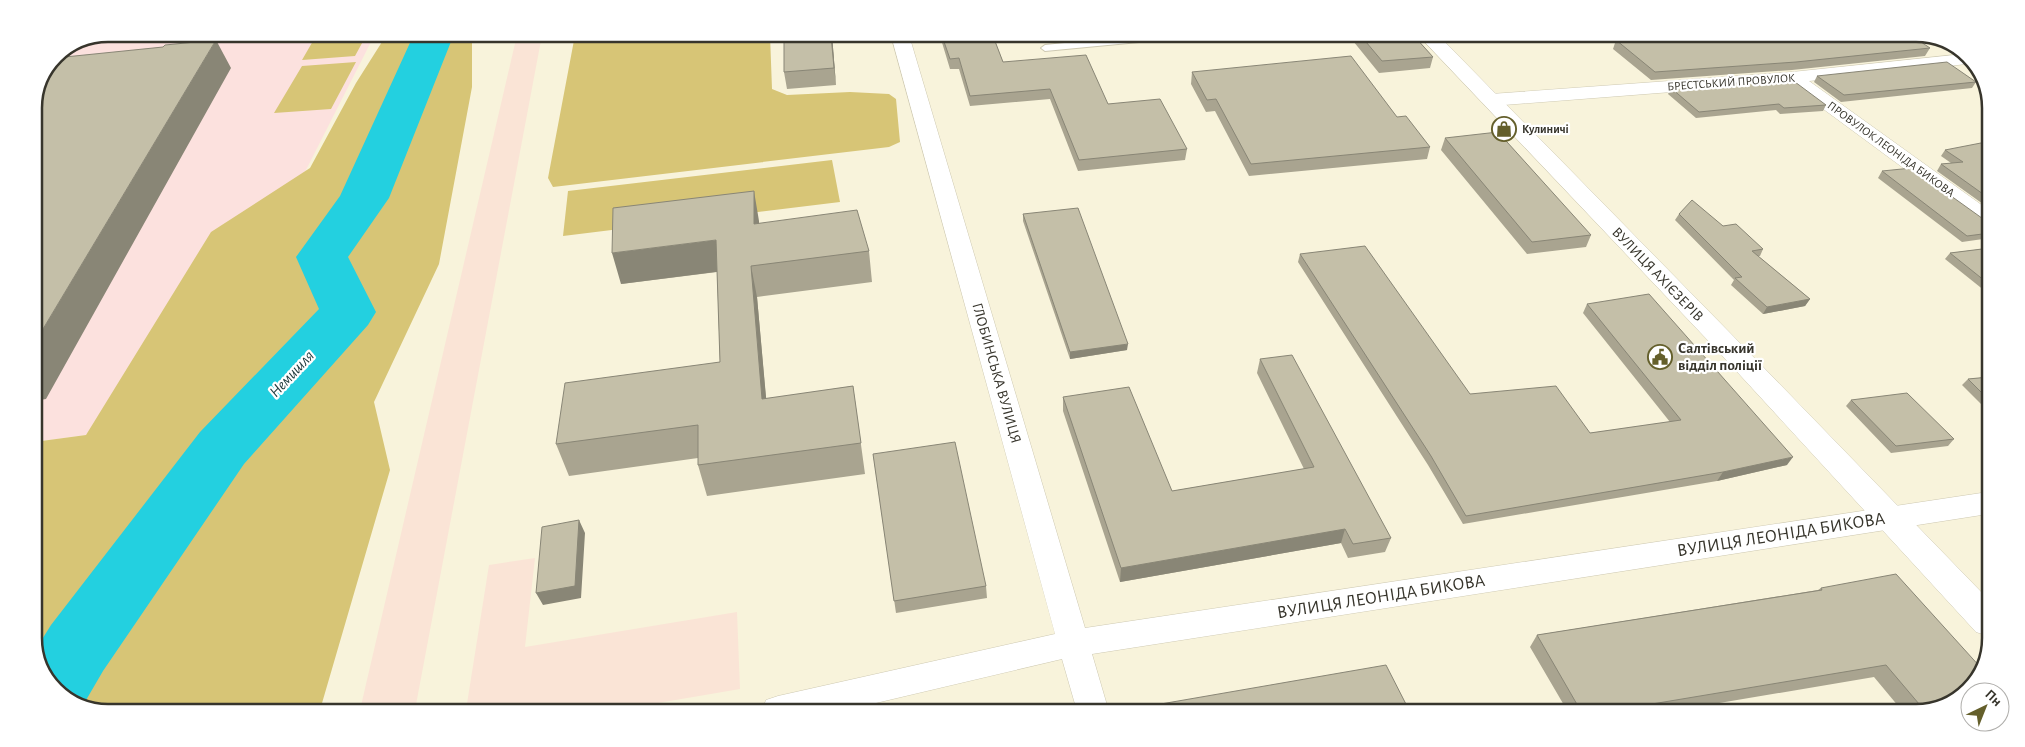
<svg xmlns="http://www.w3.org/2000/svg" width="2025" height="747" font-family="'Alegreya Sans',sans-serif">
<rect width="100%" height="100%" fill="#f8f3db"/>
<path fill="#fae4d6" d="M 517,35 L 542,35 L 415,710 L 360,710 Z
M 535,558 L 525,647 L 737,612 L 740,689 L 617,710 L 466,710 L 489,565 Z"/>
<path fill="#fce1de" d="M 109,34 L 375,34 L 306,170 L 86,435 L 34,442 L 34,104 L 56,56 Z"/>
<path fill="#d7c576" d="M 317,34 L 367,34 L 355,56 L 302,60 Z
M 387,34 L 472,35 L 472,87 L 439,264 L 374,402 L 390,470 L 320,710 L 85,709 L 49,684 L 34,643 L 34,442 L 86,435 L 211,232 L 310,168 L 356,83 Z
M 575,35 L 770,35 L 772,89 L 787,95 L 850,92 L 889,94 L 896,99 L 900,142 L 889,147 L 553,187 L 548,178 Z
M 356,62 L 331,109 L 274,113 L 302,66 Z
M 832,160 L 840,202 L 563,236 L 568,191 Z"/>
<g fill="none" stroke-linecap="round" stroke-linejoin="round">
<path fill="#23d0e0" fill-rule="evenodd" d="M 414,34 L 454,34 L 389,198 L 348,257 L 376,312 L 368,325 L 244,464 L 103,671 L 82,707 L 49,684 L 36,649 L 51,625 L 200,432 L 319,309 L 296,257 L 340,196 Z"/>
<defs>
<path id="lane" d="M 1133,36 L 1141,36 L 1143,39 L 1139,42 L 1045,51 L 1041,48 L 1045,45 Z"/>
<path id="street" d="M 891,35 L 909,35 L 1085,628 L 1988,492 L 1988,514 L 1092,654 L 1109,712 L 1077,711 L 1062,659 L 842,711 L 762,711 L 766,700 L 778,696 L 1055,634 Z
M 1964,54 L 1976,63 L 1809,81 L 1990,211 L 1990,227 L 1982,226 L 1788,83 L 1491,106 L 1484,104 L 1482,100 L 1484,96 L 1491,94 L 1792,72 Z"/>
<path id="secondary" d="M 1420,37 L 1440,37 L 1735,338 L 1988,599 L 1988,636 L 1976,632 L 1717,350 Z"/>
</defs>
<use href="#lane" stroke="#cec9b2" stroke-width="2"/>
<use href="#street" stroke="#cec9b2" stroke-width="1"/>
<use href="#secondary" stroke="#cec9b2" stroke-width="1"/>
<use href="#lane" fill="#fff" fill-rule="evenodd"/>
<use href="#street" fill="#fff" fill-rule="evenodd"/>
<use href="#secondary" fill="#fff" fill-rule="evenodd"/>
</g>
<path fill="#a9a490" d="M 832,35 L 836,85 L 787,89 L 784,72 Z
M 940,36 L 993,36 L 1003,62 L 1108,104 L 1187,149 L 1185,160 L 1078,171 L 1050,99 L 970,106 L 959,69 L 950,69 Z
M 1349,36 L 1415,37 L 1433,57 L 1430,68 L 1379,73 Z
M 1616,40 L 1697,40 L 1930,48 L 1925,56 L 1792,70 L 1651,80 L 1613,49 Z
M 1192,72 L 1397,117 L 1430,147 L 1427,159 L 1249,176 L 1215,111 L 1206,112 L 1191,84 Z
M 1817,76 L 1976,82 L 1972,88 L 1841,102 L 1814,82 Z
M 1671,88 L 1826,105 L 1823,111 L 1780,114 L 1776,110 L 1696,118 L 1668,94 Z
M 1445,138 L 1591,235 L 1586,247 L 1527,254 L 1441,150 Z
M 1991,145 L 1990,209 L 1937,171 L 1941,164 L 1951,163 L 1941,156 L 1945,150 Z
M 1882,171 L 1986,221 L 1990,222 L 1990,238 L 1962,242 L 1878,178 Z
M 1023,214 L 1127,350 L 1070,359 L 1023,221 Z
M 1679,214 L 1723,226 L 1763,249 L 1760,256 L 1758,256 L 1810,299 L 1805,306 L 1763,314 L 1731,285 L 1734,280 L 1675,220 Z
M 759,221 L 759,223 L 869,251 L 872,282 L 757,297 L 766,399 L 853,386 L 865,474 L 707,496 L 698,465 L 698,458 L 569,476 L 556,444 L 720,362 L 717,272 L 621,284 Z
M 1990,248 L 1990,295 L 1945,259 L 1950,253 Z
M 1300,254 L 1470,394 L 1590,433 L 1670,422 L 1583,313 L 1587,304 L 1787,465 L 1717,481 L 1463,524 L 1428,465 L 1298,262 Z
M 1260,359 L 1391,538 L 1385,552 L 1348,558 L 1341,543 L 1120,582 L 1063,411 L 1063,397 L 1172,491 L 1304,469 L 1257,373 Z
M 1989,377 L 1989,412 L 1962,385 L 1968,379 Z
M 1851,400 L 1954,439 L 1948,446 L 1891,453 L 1846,406 Z
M 873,454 L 986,586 L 987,598 L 896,613 Z
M 1821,588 L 1962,698 L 1917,713 L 1904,713 L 1874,677 L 1660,713 L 1568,712 L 1530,647 L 1537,635 L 1818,590 Z
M 1155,705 L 1410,712 L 1154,712 Z"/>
<path fill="#898676" d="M 831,35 L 832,35 L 836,85 L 834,68 Z
M 216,40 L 231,68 L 46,399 L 34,401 L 34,344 Z
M 754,191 L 759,221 L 760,254 L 754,224 Z
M 716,240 L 723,271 L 621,284 L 612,253 Z
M 751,266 L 757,297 L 769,430 L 762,399 Z
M 1810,299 L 1805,306 L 1763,314 L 1767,307 Z
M 1128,344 L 1127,350 L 1070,359 L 1070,352 Z
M 1793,457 L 1787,465 L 1717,481 L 1723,472 Z
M 579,520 L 585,533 L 581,598 L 543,605 L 536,593 Z
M 1345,529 L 1341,543 L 1120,582 L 1121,568 Z"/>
<path fill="#c4bfa8" stroke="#898676" d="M 784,35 L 831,35 L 834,68 L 784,72 Z
M 942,36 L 993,36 L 1003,62 L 1086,55 L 1108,104 L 1160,99 L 1187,149 L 1079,160 L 1050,89 L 970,96 L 959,58 L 950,59 Z
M 1361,36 L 1415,37 L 1433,57 L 1382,61 Z
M 1646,37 L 1692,37 L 1697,40 L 1726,37 L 1915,38 L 1930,48 L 1796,62 L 1655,72 L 1616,40 Z
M 216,40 L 34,344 L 34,104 L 55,58 L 163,47 L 165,45 Z
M 1351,56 L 1397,117 L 1406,116 L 1430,147 L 1251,164 L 1216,99 L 1207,100 L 1192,72 Z
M 1947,62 L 1976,82 L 1844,95 L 1817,76 Z
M 1791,79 L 1826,105 L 1784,108 L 1779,104 L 1699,112 L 1671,88 Z
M 1498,132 L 1591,235 L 1532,242 L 1445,138 Z
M 1986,142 L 1991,145 L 1990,199 L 1941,164 L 1963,162 L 1945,150 Z
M 1912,168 L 1986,221 L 1990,222 L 1990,233 L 1967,236 L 1882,171 Z
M 754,191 L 754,224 L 857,210 L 869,251 L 751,266 L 762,399 L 853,386 L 861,443 L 698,465 L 698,425 L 556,444 L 565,383 L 720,362 L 716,240 L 612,253 L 613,208 Z
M 1692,200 L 1723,226 L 1736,224 L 1763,249 L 1752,251 L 1810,299 L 1767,307 L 1735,278 L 1742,277 L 1679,214 Z
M 1078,208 L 1128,344 L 1070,352 L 1023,214 Z
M 1365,246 L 1470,394 L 1556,386 L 1590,433 L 1681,420 L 1587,304 L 1649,294 L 1793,457 L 1723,472 L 1466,516 L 1431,456 L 1300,254 Z
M 1990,248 L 1990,285 L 1950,253 Z
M 1292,355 L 1391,538 L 1353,544 L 1345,529 L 1121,568 L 1063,397 L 1129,387 L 1172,491 L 1314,467 L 1260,359 Z
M 1989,377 L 1989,400 L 1968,379 Z
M 1907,393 L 1954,439 L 1896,446 L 1851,400 Z
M 955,442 L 986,586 L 894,601 L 873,454 Z
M 579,520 L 575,586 L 536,593 L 542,527 Z
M 1896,574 L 1982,669 L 1962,698 L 1925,711 L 1886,665 L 1598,713 L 1582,713 L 1537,635 L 1822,590 L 1821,588 Z
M 1386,665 L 1410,712 L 1157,712 L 1155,705 Z"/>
<defs>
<symbol id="shop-ring" viewBox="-11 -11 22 22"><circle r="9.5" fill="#fff" stroke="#645f2b" stroke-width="1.5"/><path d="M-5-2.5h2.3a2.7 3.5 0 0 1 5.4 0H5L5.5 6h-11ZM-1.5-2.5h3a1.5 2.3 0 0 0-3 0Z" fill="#645f2b"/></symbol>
<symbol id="civic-ring" viewBox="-11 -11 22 22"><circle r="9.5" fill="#fff" stroke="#645f2b" stroke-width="1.5"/><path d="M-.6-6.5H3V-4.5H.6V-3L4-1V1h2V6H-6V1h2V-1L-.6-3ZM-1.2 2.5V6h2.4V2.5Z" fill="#645f2b"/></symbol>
</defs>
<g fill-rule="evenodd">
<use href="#shop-ring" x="1490" y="115" width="28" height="28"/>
<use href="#civic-ring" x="1646" y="343" width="28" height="28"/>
</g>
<g text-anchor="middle" stroke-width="4.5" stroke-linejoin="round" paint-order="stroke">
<g font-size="12" fill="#37352c" stroke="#fff">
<text transform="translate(1731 82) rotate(-4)" y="4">БРЕСТСЬКИЙ ПРОВУЛОК</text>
<text transform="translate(1891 149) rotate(36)" y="4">ПРОВУЛОК ЛЕОНІДА БИКОВА</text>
</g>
<g font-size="12" font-weight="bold" fill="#37352c" stroke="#fff" text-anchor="start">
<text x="1522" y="133">Кулиничі</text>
</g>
<g font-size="15" fill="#37352c" stroke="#fff">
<text transform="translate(1658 274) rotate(46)" y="5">ВУЛИЦЯ АХІЄЗЕРІВ</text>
<text transform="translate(997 373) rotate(74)" y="5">ГЛОБИНСЬКА ВУЛИЦЯ</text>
</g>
<g font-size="15" font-weight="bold" fill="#37352c" stroke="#fff" text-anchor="start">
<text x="1678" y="353">Салтівський<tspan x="1678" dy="17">відділ поліції</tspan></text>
</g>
<g font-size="16" font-style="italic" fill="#213b3e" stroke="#fff">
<text transform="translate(291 373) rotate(-47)" y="6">Немишля</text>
</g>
<g font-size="18" fill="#37352c" stroke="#fff">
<text transform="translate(1781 534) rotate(-9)" y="6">ВУЛИЦЯ ЛЕОНІДА БИКОВА</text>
<text transform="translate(1381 596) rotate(-9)" y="6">ВУЛИЦЯ ЛЕОНІДА БИКОВА</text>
</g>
</g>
<path d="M0 0H2025V747H0ZM108 42H1916A66 66 0 0 1 1982 108V638A66 66 0 0 1 1916 704H108A66 66 0 0 1 42 638V108A66 66 0 0 1 108 42Z" fill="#fff" fill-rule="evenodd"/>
<path fill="none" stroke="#37352c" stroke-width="2.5" d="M108 42H1916A66 66 0 0 1 1982 108V638A66 66 0 0 1 1916 704H108A66 66 0 0 1 42 638V108A66 66 0 0 1 108 42Z"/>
<g transform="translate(1985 707) rotate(43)"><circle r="24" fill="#ffffff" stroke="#afaeab"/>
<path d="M0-4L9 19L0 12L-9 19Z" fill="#645f2b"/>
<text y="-8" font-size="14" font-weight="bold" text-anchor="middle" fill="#37352c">Пн</text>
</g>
</svg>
